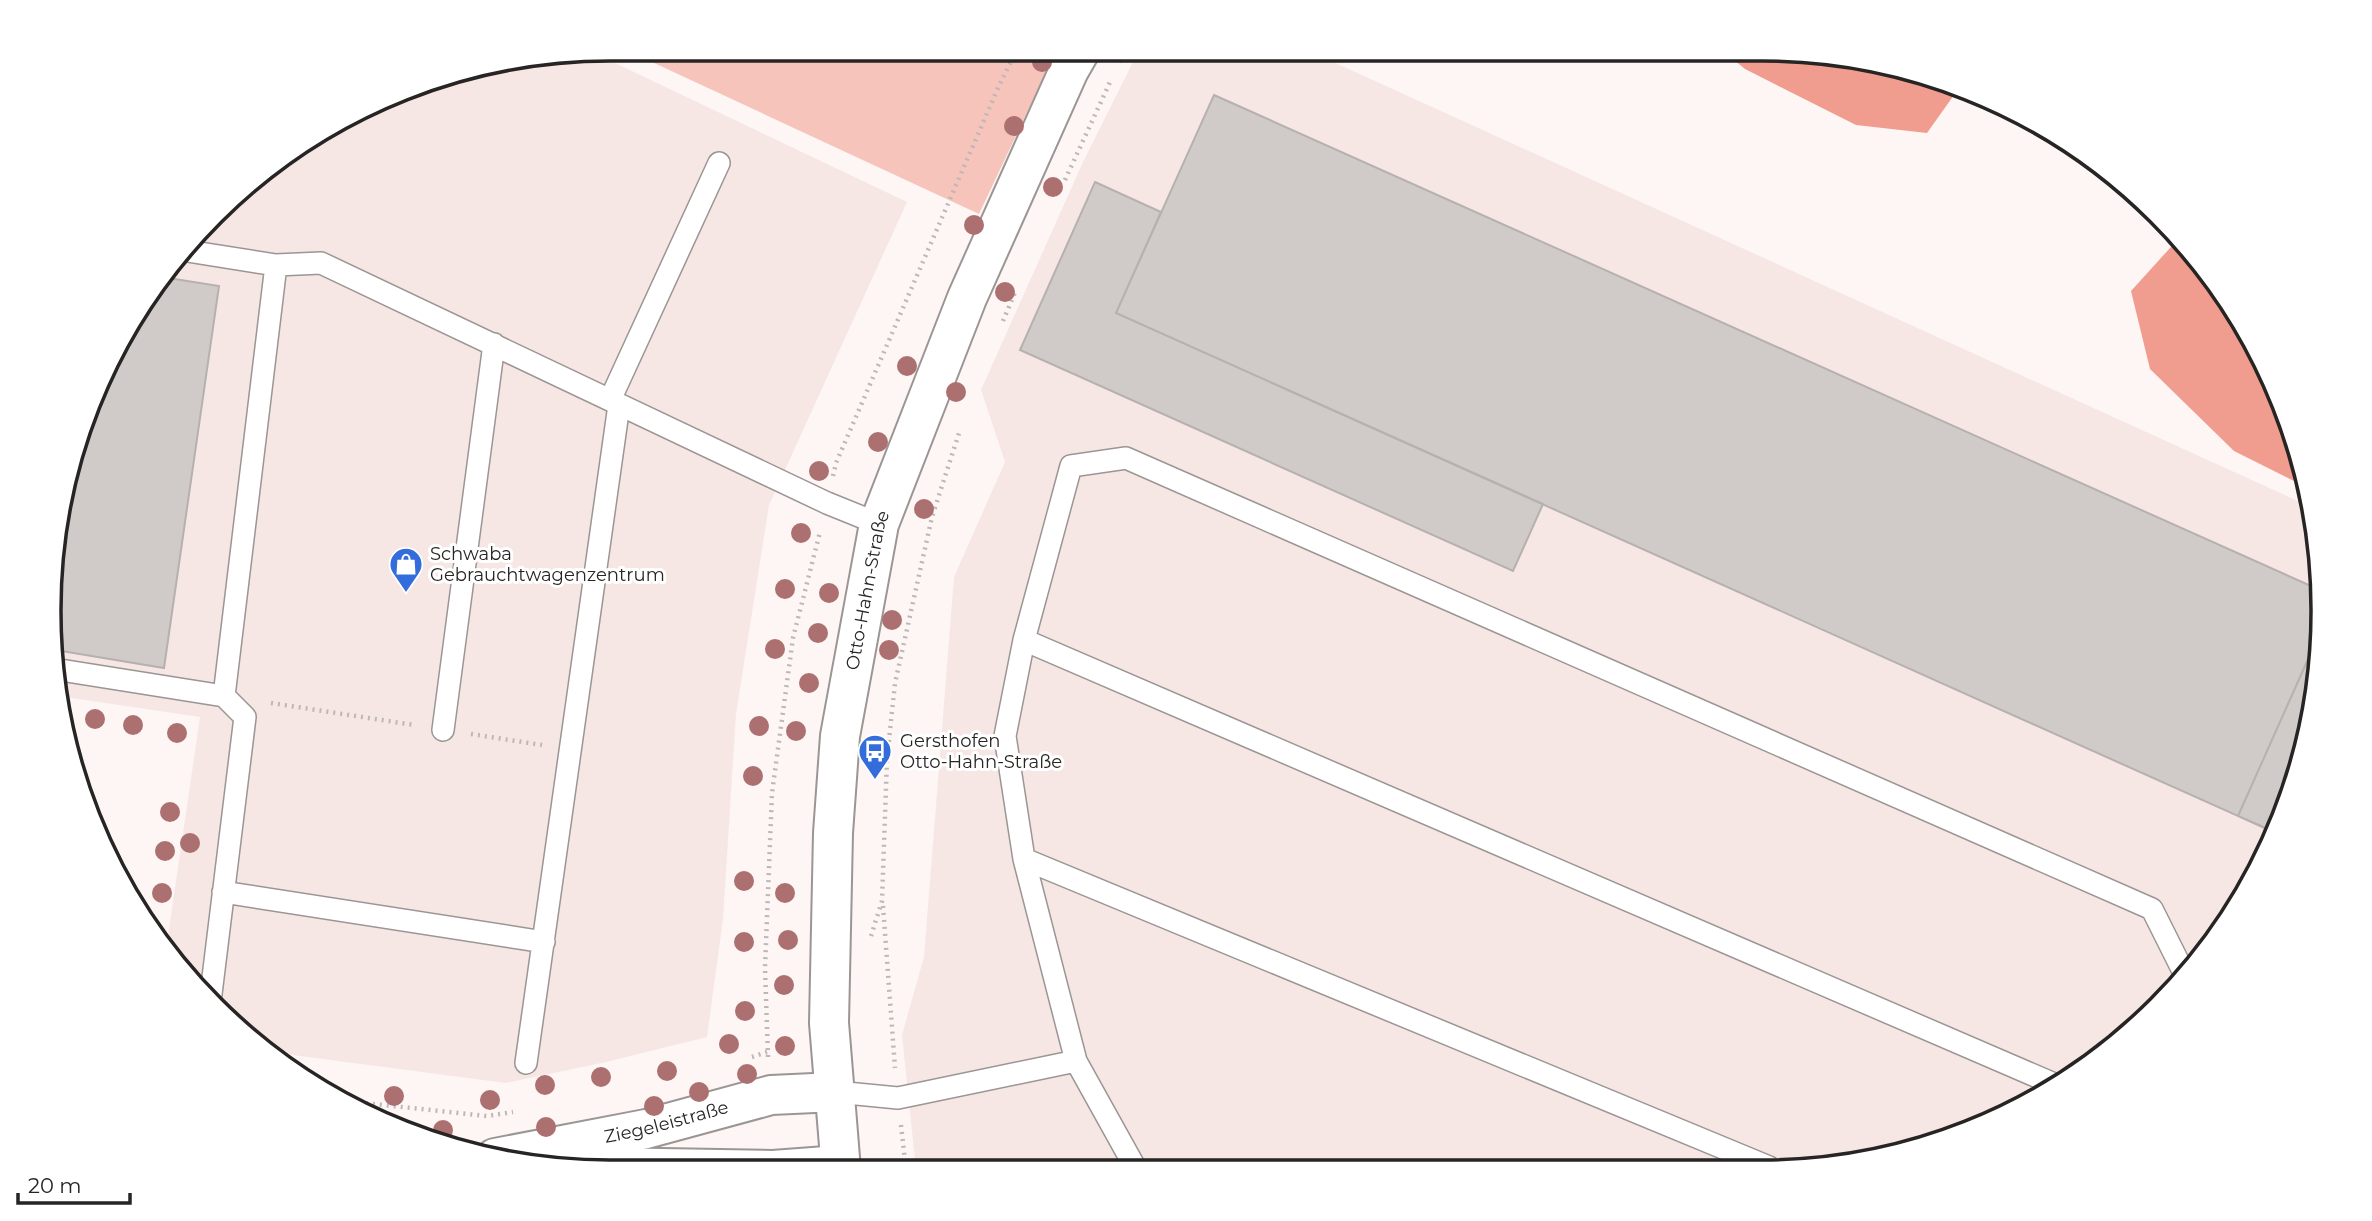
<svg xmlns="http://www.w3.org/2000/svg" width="2372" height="1221" font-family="Montserrat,sans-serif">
<rect width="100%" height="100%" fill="#fdf6f5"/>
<path fill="#f6e7e4" d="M 1139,50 L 1307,50 L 2311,507 L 2318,537 L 2322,647 L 2304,755 L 2265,858 L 2184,980 L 2103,1056 L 1977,1129 L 1835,1167 L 916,1170 L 902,1035 L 924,957 L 954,577 L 1005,462 L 981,390 L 1083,162 Z
M 592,52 L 907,202 L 769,505 L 736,714 L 723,919 L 707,1037 L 606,1062 L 506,1083 L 277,1053 L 214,1008 L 167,943 L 200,717 L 58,696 L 54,683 L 60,501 L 124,329 L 188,241 L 268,165 L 430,79 Z"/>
<path fill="#f6c4bb" d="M 624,49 L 1057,49 L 979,214 Z"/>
<path fill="#f09d90" d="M 1722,50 L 1798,50 L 1906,68 L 1959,88 L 1927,133 L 1856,125 L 1745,69 Z
M 2180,237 L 2248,329 L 2293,430 L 2306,487 L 2234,451 L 2150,369 L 2131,291 Z"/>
<path fill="#d0cac9" stroke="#b6b1af" stroke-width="2" d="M 1214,95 L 2320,590 L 2321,630 L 2238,816 L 1116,313 Z
M 1095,182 L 1161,212 L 1116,313 L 1543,504 L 1513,571 L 1020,350 Z
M 162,277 L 219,286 L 164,668 L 55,650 L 60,501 L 124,329 Z
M 2321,630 L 2322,647 L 2304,755 L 2275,833 L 2238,816 Z
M 2321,630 L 2322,647 L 2304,755 L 2275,832 L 2238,816 Z
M 1313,1162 L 1329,1169 L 1310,1169 Z"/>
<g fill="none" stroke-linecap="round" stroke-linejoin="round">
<defs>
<path id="service" d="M 181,250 L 276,265 L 321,263 L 827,503 L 879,524
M 610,400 L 719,163
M 1024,640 L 1071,466 L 1126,458 L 2152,909 L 2186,977
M 54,669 L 224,696
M 443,730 L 494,344
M 1024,859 L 1005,736 L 1024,640 L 2054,1084
M 223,892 L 544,942
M 210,1002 L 245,717 L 224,696 L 276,265
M 526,1063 L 619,405
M 836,1092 L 898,1098 L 1076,1061
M 1136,1169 L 1076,1061 L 1024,859 L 1769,1167"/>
<g id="tertiary">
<path id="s1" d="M 495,1158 L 646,1129 L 771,1095 L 836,1092"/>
<path d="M 544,1166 L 773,1170 L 840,1165"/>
<path id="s2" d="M 841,1170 L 829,1023 L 833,833 L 840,736 L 879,524 L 967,298 L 1069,70 L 1081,49"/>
</g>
</defs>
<use href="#service" stroke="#9b9594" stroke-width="24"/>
<use href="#tertiary" stroke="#9b9594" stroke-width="42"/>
<path stroke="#bdb7b6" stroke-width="4.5" stroke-dasharray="2 5" stroke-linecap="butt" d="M 1119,62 L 1125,50
M 1065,180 L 1111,80
M 1003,321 L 1016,290
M 833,476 L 836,463 L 998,88 L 1017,49
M 271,703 L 414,725
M 471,734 L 542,745
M 883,906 L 895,1068
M 871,936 L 882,901 L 887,759 L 895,683 L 932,517 L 960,430
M 752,1057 L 767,1052
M 768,1057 L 765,968 L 772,793 L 793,638 L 820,532
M 345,1101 L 487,1116 L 513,1112
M 901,1125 L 906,1170"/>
<use href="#service" stroke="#fff" stroke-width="21"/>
<use href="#tertiary" stroke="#fff" stroke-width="38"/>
</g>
<g fill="#ab706f">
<circle cx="1042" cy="62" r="10"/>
<circle cx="1014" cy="126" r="10"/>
<circle cx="1053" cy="187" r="10"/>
<circle cx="974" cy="225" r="10"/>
<circle cx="1005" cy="292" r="10"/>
<circle cx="907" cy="366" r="10"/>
<circle cx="956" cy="392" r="10"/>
<circle cx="878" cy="442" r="10"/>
<circle cx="819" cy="471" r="10"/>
<circle cx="924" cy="509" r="10"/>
<circle cx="801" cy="533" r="10"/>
<circle cx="785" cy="589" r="10"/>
<circle cx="829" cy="593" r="10"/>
<circle cx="892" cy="620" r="10"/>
<circle cx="818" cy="633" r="10"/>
<circle cx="775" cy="649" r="10"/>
<circle cx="889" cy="650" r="10"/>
<circle cx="809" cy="683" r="10"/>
<circle cx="95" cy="719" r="10"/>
<circle cx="133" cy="725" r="10"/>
<circle cx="759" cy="726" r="10"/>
<circle cx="796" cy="731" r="10"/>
<circle cx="177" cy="733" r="10"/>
<circle cx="753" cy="776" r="10"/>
<circle cx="170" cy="812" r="10"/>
<circle cx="190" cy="843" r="10"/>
<circle cx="165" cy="851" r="10"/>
<circle cx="744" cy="881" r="10"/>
<circle cx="162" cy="893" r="10"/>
<circle cx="785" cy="893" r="10"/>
<circle cx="788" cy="940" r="10"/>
<circle cx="744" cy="942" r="10"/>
<circle cx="784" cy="985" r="10"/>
<circle cx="745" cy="1011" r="10"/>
<circle cx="729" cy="1044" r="10"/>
<circle cx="785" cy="1046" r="10"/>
<circle cx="667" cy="1071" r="10"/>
<circle cx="747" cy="1074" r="10"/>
<circle cx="601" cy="1077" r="10"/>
<circle cx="545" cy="1085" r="10"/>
<circle cx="699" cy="1092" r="10"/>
<circle cx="394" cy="1096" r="10"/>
<circle cx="490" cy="1100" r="10"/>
<circle cx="654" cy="1106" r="10"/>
<circle cx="546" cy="1127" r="10"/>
<circle cx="443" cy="1130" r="10"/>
</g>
<defs>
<symbol id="shop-pin" viewBox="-11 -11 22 30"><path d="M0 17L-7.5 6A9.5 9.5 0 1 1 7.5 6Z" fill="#336ddb" stroke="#fff"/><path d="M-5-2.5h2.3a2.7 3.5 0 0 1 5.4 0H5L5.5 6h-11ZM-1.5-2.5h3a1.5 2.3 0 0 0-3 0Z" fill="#fff"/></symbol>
<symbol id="bus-pin" viewBox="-11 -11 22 30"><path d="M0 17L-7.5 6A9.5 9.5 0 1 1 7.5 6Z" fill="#336ddb" stroke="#fff"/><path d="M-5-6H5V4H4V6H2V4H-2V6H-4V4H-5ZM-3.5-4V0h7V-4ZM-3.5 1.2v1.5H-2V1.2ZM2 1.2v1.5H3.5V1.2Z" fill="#fff"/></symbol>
</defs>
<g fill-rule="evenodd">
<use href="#shop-pin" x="387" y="545" width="38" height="52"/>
<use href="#bus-pin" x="856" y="732" width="38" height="52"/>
</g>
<g text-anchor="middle" stroke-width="6" stroke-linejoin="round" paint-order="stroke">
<g font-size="18" fill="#272524" stroke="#fff" text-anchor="start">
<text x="430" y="560">Schwaba<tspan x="430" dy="21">Gebrauchtwagenzentrum</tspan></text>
<text x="900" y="747">Gersthofen<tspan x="900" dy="21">Otto-Hahn-Straße</tspan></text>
</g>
<g font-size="18" fill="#272524" stroke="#fff">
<text dy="6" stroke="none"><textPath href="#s2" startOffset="583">Otto-Hahn-Straße</textPath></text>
<text dy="6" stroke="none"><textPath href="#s1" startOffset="175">Ziegeleistraße</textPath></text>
</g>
</g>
<path d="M0 0H2372V1221H0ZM610 61H1762A549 549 0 0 1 2311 610V611A549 549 0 0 1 1762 1160H610A549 549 0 0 1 61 611V610A549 549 0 0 1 610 61Z" fill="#fff" fill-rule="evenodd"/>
<path fill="none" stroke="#272524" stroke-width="3.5" d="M610 61H1762A549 549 0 0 1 2311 610V611A549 549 0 0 1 1762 1160H610A549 549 0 0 1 61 611V610A549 549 0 0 1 610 61Z"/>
<path d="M18 1193v10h112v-10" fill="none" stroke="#272524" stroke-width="3.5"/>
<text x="28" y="1193" font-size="21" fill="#272524" stroke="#ffffff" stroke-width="5" paint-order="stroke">20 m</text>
</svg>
